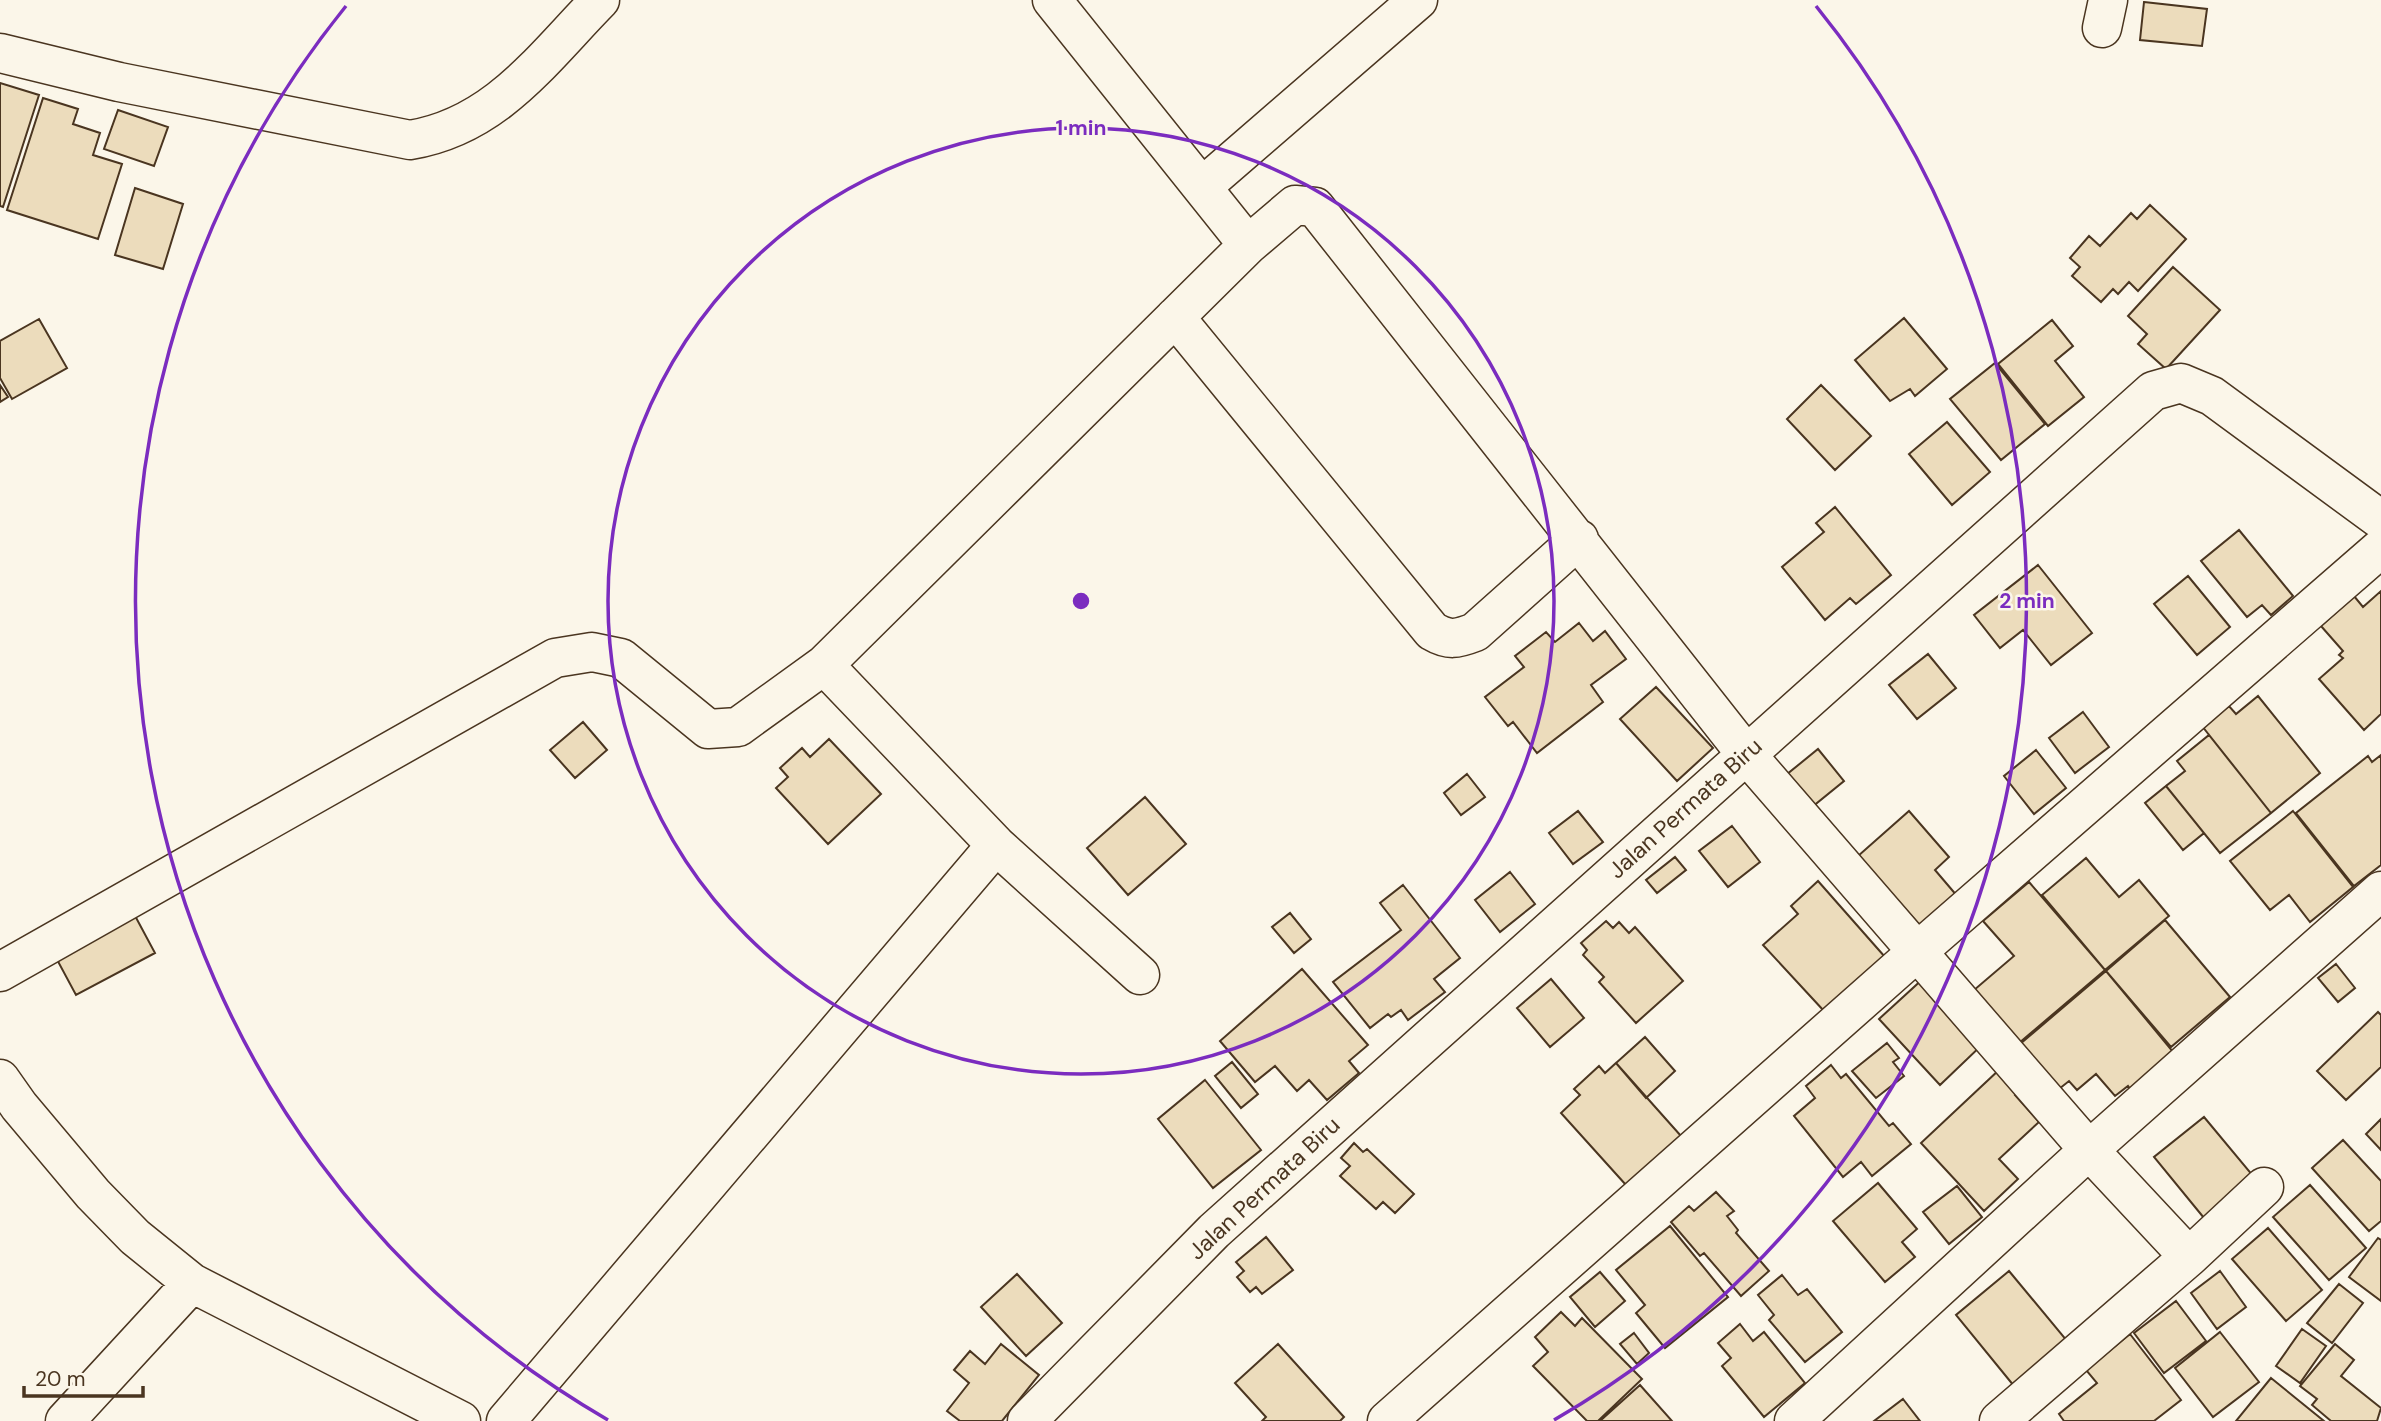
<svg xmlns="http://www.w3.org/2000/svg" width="2381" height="1421" font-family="'DM Sans',sans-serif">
<rect width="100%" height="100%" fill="#fbf6e9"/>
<path fill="#ecdcbc" stroke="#4a3520" stroke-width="2" d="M 2144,2 L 2207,9 L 2202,46 L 2140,40 Z
M 0,83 L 39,95 L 3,207 L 0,206 Z
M 43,98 L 78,109 L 73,124 L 100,133 L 93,155 L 122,164 L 98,239 L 7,210 Z
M 118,110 L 168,127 L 154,166 L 104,149 Z
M 135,188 L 183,204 L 163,269 L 115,255 Z
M 2150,205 L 2186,239 L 2138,291 L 2129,282 L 2118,294 L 2113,289 L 2101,302 L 2072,276 L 2080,267 L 2070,258 L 2089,236 L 2100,246 L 2131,213 L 2137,219 Z
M 2173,267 L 2220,310 L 2166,369 L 2138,344 L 2147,334 L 2128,316 Z
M 1904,318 L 1947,369 L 1915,396 L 1910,389 L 1890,401 L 1855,360 Z
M 39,319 L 67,368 L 12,399 L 0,378 L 0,341 Z
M 2052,320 L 2073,346 L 2055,361 L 2084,397 L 2048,426 L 1998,364 Z
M 1995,363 L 2045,424 L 2001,460 L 1950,399 Z
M 0,385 L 8,397 L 0,402 Z
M 1821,385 L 1871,436 L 1835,470 L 1787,419 Z
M 1947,422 L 1990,472 L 1952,505 L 1909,454 Z
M 1835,507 L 1891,575 L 1856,604 L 1850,598 L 1825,620 L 1782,567 L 1824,532 L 1816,523 Z
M 2239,530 L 2293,596 L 2271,615 L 2262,605 L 2247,617 L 2201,561 Z
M 2038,565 L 2092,633 L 2051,665 L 2023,630 L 2000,648 L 1974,615 Z
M 2188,576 L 2230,627 L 2197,655 L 2154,604 Z
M 2381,591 L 2381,714 L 2364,730 L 2319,679 L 2343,658 L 2339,655 L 2343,651 L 2321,626 L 2354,596 L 2363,607 Z
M 1579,623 L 1593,641 L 1605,631 L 1626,659 L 1591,685 L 1603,702 L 1537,753 L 1513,722 L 1508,726 L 1485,697 L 1524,667 L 1515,656 L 1546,632 L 1555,642 Z
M 1928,654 L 1956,688 L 1917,719 L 1889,685 Z
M 1656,687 L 1713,748 L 1677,781 L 1620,719 Z
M 2258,696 L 2320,773 L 2271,813 L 2202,726 L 2229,706 L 2236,714 Z
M 2083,712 L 2109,747 L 2075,773 L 2049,738 Z
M 583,722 L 607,750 L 575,778 L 550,750 Z
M 2209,735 L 2271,813 L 2220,853 L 2166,786 L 2185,771 L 2177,761 Z
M 829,739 L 881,794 L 828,844 L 776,788 L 788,777 L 780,768 L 802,748 L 810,757 Z
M 1818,749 L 1844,781 L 1812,807 L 1786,775 Z
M 2036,750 L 2066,788 L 2034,814 L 2004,776 Z
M 2381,755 L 2381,865 L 2354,886 L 2296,813 L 2368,756 L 2372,762 Z
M 1467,774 L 1485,797 L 1461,815 L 1444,793 Z
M 2166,786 L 2204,833 L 2183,850 L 2145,803 Z
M 1145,797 L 1186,844 L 1128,895 L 1087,848 Z
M 1578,811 L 1603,842 L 1573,864 L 1549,833 Z
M 1909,811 L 1949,857 L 1935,870 L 1958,897 L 1923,929 L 1858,856 Z
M 2293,811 L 2353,887 L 2310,922 L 2289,895 L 2270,910 L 2230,861 Z
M 1732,826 L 1760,862 L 1728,887 L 1699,851 Z
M 1675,857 L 1686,870 L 1657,893 L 1646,880 Z
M 2086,858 L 2119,897 L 2139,880 L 2169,916 L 2105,970 L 2042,895 Z
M 1510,872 L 1535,904 L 1500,932 L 1475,900 Z
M 1818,881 L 1885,957 L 1824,1011 L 1763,945 L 1798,914 L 1791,906 Z
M 2029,882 L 2105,970 L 2012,1049 L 1967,996 L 2014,956 L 1983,921 Z
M 1403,885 L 1460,958 L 1434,979 L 1445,992 L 1408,1020 L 1401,1010 L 1391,1017 L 1388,1014 L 1370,1028 L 1333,982 L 1401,930 L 1380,903 Z
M 133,912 L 155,953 L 76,995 L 54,954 Z
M 1290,913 L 1311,939 L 1294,953 L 1272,927 Z
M 2165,920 L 2230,997 L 2171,1047 L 2106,971 Z
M 1606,921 L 1613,928 L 1619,922 L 1629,933 L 1635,927 L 1683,981 L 1636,1023 L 1599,982 L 1604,977 L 1583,955 L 1587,950 L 1581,943 Z
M 2336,964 L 2355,988 L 2338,1002 L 2318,978 Z
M 1302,969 L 1368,1045 L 1349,1061 L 1359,1073 L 1327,1100 L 1309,1080 L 1297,1091 L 1275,1066 L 1255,1082 L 1220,1041 Z
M 2106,971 L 2174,1053 L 2131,1090 L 2128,1086 L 2115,1096 L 2096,1074 L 2077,1090 L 2069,1081 L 2059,1089 L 2013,1050 Z
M 1925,977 L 1985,1042 L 1940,1085 L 1879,1019 Z
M 1551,979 L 1584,1018 L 1550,1047 L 1517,1008 Z
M 2378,1012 L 2381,1015 L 2381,1067 L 2346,1100 L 2317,1071 Z
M 1645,1037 L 1675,1071 L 1646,1098 L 1616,1063 Z
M 1887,1043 L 1899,1058 L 1893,1062 L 1904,1076 L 1876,1098 L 1852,1071 Z
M 1232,1062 L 1258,1094 L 1241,1108 L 1215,1076 Z
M 1616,1063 L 1681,1136 L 1626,1185 L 1561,1113 L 1580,1095 L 1574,1089 L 1599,1066 L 1605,1073 Z
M 1831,1065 L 1841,1078 L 1846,1074 L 1889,1126 L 1893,1123 L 1911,1144 L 1872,1176 L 1861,1162 L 1843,1177 L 1794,1116 L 1815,1098 L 1806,1086 Z
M 2000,1069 L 2020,1090 L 2015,1095 L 2039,1122 L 1999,1159 L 2018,1179 L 1984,1211 L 1921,1143 Z
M 1205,1080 L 1261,1150 L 1213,1188 L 1158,1119 Z
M 2204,1117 L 2254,1177 L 2204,1218 L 2154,1157 Z
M 2381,1119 L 2381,1150 L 2366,1134 Z
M 2343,1140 L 2381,1181 L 2381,1221 L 2369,1231 L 2312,1168 Z
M 1354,1143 L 1363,1152 L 1367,1149 L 1414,1194 L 1395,1213 L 1383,1202 L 1376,1209 L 1340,1176 L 1350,1166 L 1341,1158 Z
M 1878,1183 L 1917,1229 L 1902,1242 L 1915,1257 L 1885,1282 L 1833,1221 Z
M 2310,1185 L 2366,1248 L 2329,1280 L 2273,1217 Z
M 1957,1186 L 1982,1217 L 1949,1244 L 1923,1212 Z
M 1716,1192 L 1734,1211 L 1727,1216 L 1738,1230 L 1736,1233 L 1769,1271 L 1741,1296 L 1704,1253 L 1700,1256 L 1671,1222 L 1689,1206 L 1694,1211 Z
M 1670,1226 L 1728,1297 L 1665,1348 L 1636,1313 L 1645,1305 L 1616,1270 Z
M 2268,1228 L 2322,1290 L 2286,1321 L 2232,1259 Z
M 1266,1237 L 1293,1270 L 1262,1294 L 1256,1287 L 1250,1292 L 1237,1277 L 1244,1271 L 1236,1262 Z
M 2378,1238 L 2381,1240 L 2381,1301 L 2349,1277 Z
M 2009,1271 L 2068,1342 L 2014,1386 L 1956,1315 Z
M 2220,1271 L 2246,1307 L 2217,1329 L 2191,1293 Z
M 1600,1272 L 1625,1301 L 1595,1327 L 1570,1297 Z
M 1017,1274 L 1062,1323 L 1026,1356 L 981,1307 Z
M 1782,1275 L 1798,1295 L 1807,1289 L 1842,1332 L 1805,1362 L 1769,1320 L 1774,1315 L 1758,1295 Z
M 2339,1284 L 2363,1303 L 2332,1343 L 2307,1323 Z
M 2176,1301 L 2206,1341 L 2164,1373 L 2134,1333 Z
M 1561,1312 L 1575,1326 L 1582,1318 L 1642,1379 L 1598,1421 L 1587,1421 L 1533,1366 L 1548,1352 L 1535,1337 Z
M 1740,1324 L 1753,1341 L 1764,1332 L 1805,1383 L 1764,1417 L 1722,1366 L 1731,1358 L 1718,1343 Z
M 2302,1329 L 2326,1346 L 2300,1383 L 2276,1366 Z
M 2220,1332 L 2259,1382 L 2213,1417 L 2175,1368 Z
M 1634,1333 L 1649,1353 L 1637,1364 L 1620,1344 Z
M 2130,1334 L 2181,1400 L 2154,1421 L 2064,1421 L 2059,1414 L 2097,1383 L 2086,1370 Z
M 1001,1344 L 1039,1375 L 1002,1421 L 960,1421 L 947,1411 L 969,1383 L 954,1370 L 970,1351 L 985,1364 Z
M 1278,1344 L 1344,1417 L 1340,1421 L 1262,1421 L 1266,1417 L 1235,1383 Z
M 2335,1344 L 2354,1360 L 2341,1376 L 2381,1408 L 2377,1421 L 2331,1421 L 2312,1405 L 2317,1399 L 2300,1386 Z
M 2271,1378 L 2324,1421 L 2236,1421 Z
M 1640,1385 L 1672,1421 L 1600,1421 Z
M 1903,1399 L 1920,1421 L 1874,1421 Z"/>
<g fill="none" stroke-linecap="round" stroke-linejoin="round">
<defs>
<path id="minor" d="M 1052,0 L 1248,245
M 2102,28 L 2108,0
M 0,53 L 119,82 L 410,140 C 496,126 542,59 600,0
M 1202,187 L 1418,0
M 1175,317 L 1432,631 C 1449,641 1457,639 1475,632 L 1579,539
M 824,665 L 1248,245 L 1295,205 L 1315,207 L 1746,754 L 2089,1150 L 2189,1257
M 0,972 L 555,658 L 592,652 L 621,658 L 708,729 L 738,727 L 824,665 L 996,845 L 1140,975
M 0,1079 L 19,1106 L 93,1194 L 135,1237 L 192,1283 L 461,1421
M 65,1421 L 192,1283
M 506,1421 L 996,845
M 1027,1421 L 1214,1231 L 2153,391 L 2181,383 L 2212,396 L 2381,520
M 1387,1421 L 1918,951 L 2381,548
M 1794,1421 L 2089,1150 L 2381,891
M 1999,1421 L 2189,1257 L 2264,1187"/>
</defs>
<use href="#minor" stroke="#4a3520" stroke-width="41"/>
<use href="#minor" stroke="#fbf6e9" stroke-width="38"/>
</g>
<g fill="none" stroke="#7b2cbf" stroke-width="3.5">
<circle cx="1081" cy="601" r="473"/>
<path d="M608 1420A946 946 0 0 1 346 6M1816 6A946 946 0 0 1 1554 1420"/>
</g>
<g text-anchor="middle" stroke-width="5" stroke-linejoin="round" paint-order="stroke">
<g font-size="23" fill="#4a3520" stroke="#fbf6e9">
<text transform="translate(1685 808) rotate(-42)" y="8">Jalan Permata Biru</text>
<text transform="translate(1264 1188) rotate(-43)" y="8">Jalan Permata Biru</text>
</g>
</g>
<circle cx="1081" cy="601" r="10" fill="#7b2cbf" stroke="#fbf6e9" stroke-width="3.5"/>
<g font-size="21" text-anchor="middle" font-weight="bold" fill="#7b2cbf" stroke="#fbf6e9" stroke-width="5" stroke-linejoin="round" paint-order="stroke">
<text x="1081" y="135">1 min</text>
<text x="2027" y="608">2 min</text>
</g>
<path d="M24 1386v10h119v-10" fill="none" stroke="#4a3520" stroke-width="3.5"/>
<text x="35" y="1386" font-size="21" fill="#4a3520" stroke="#fbf6e9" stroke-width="5" paint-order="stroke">20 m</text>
</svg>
